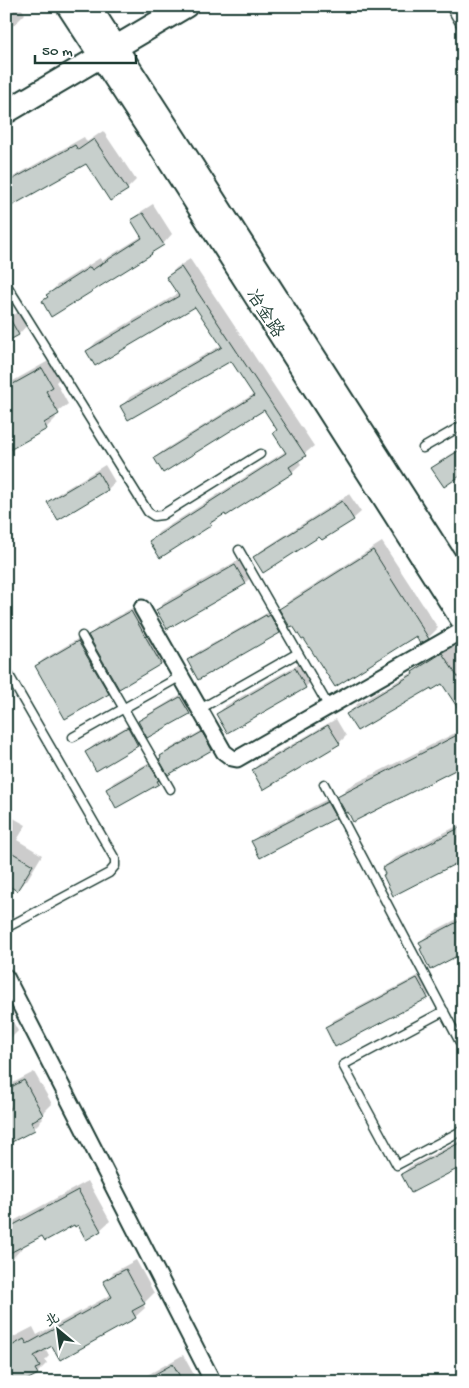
<svg xmlns="http://www.w3.org/2000/svg" width="469" height="1388" font-family="'Gochi Hand','LXGW WenKai TC',sans-serif">
<rect width="100%" height="100%" fill="#fff"/>
<filter id="ink" filterUnits="userSpaceOnUse"><feTurbulence type="fractalNoise" baseFrequency=".02" numOctaves="2"/><feDisplacementMap in="SourceGraphic" scale="10" xChannelSelector="R" yChannelSelector="G"/><feConvolveMatrix kernelMatrix="1 2 1 2 8 2 1 2 1" color-interpolation-filters="sRGB"/></filter>
<g filter="url(#ink)">
<path fill="#0003" d="M 6,6 L 20,6 L 25,14 L 15,24 L 6,30 Z
M 103,131 L 136,180 L 127,189 L 86,162 L 6,207 L 6,181 L 84,137 L 87,142 Z
M 153,204 L 172,234 L 163,244 L 151,253 L 43,302 L 57,285 L 100,258 L 102,261 L 142,236 L 132,221 L 142,211 Z
M 190,259 L 314,446 L 298,459 L 301,464 L 292,472 L 219,516 L 211,524 L 151,541 L 159,532 L 286,451 L 278,429 L 264,409 L 155,458 L 164,450 L 254,394 L 231,359 L 122,406 L 130,397 L 222,345 L 196,305 L 88,351 L 96,342 L 179,293 L 168,277 L 176,268 Z
M 21,311 L 28,324 L 19,334 L 6,341 L 6,319 Z
M 52,359 L 62,376 L 56,382 L 68,404 L 54,415 L 56,418 L 46,428 L 6,450 L 6,385 Z
M 463,447 L 463,473 L 433,468 L 440,461 Z
M 105,465 L 115,482 L 108,489 L 58,518 L 48,502 L 56,495 Z
M 349,494 L 361,512 L 353,519 L 320,535 L 254,557 L 262,550 Z
M 382,542 L 438,628 L 428,638 L 421,642 L 416,634 L 305,637 L 281,609 L 290,600 Z
M 242,558 L 252,576 L 245,583 L 157,610 L 165,602 Z
M 139,604 L 168,656 L 161,663 L 90,635 L 97,628 Z
M 274,609 L 274,610 L 277,609 L 287,625 L 279,632 L 189,660 L 196,653 Z
M 86,634 L 116,686 L 108,693 L 36,666 L 44,659 Z
M 452,644 L 463,661 L 463,714 L 442,682 L 348,714 L 357,704 L 415,671 L 423,663 Z
M 302,662 L 313,680 L 305,687 L 218,714 L 225,706 Z
M 188,690 L 197,706 L 189,713 L 140,722 L 147,715 Z
M 336,719 L 346,736 L 339,743 L 253,770 L 260,763 Z
M 136,721 L 145,738 L 138,746 L 87,752 L 94,745 Z
M 210,726 L 219,742 L 211,749 L 162,757 L 169,749 Z
M 463,729 L 463,764 L 339,797 L 348,787 Z
M 157,758 L 165,772 L 165,776 L 158,783 L 107,790 L 114,782 Z
M 335,795 L 342,810 L 335,817 L 253,842 L 260,834 Z
M 6,814 L 26,825 L 17,840 L 42,855 L 27,880 L 17,889 L 6,883 Z
M 463,823 L 463,858 L 383,868 L 393,859 Z
M 463,916 L 463,951 L 423,948 L 420,942 L 430,933 Z
M 425,972 L 434,989 L 427,997 L 326,1028 L 334,1020 Z
M 6,1009 L 18,1031 L 6,1043 Z
M 34,1072 L 52,1104 L 41,1115 L 43,1119 L 34,1128 L 6,1144 L 6,1108 L 10,1106 L 6,1090 L 13,1083 Z
M 463,1139 L 463,1164 L 402,1174 L 409,1167 Z
M 88,1181 L 110,1221 L 100,1230 L 75,1223 L 42,1234 L 21,1245 L 22,1248 L 13,1258 L 6,1261 L 6,1225 Z
M 136,1260 L 154,1293 L 143,1304 L 145,1308 L 135,1317 L 53,1344 L 45,1349 L 49,1356 L 45,1360 L 47,1363 L 37,1373 L 6,1382 L 6,1341 L 33,1327 L 37,1335 L 112,1294 L 105,1282 L 114,1272 Z
M 183,1355 L 198,1382 L 135,1382 Z"/>
<path fill="#c7cfcc" stroke="#1f3d34" d="M 94,139 L 128,190 L 110,201 L 86,164 L 6,209 L 6,183 L 75,145 L 78,150 Z
M 143,213 L 164,245 L 151,253 L 152,254 L 51,317 L 42,301 L 48,297 L 46,295 L 90,267 L 92,270 L 142,238 L 131,220 Z
M 181,267 L 306,456 L 289,467 L 293,473 L 226,516 L 225,514 L 210,523 L 212,525 L 160,558 L 149,541 L 286,453 L 273,433 L 277,430 L 264,410 L 163,473 L 154,458 L 254,396 L 231,361 L 128,420 L 120,406 L 222,347 L 195,307 L 95,366 L 86,351 L 179,296 L 166,277 Z
M 6,312 L 19,335 L 6,342 Z
M 42,368 L 53,387 L 46,391 L 59,414 L 44,423 L 47,429 L 6,452 L 6,388 Z
M 463,448 L 463,474 L 444,487 L 431,468 Z
M 98,472 L 108,490 L 58,520 L 47,502 Z
M 342,501 L 354,520 L 322,540 L 319,537 L 263,573 L 253,557 Z
M 373,550 L 429,639 L 420,644 L 416,636 L 335,687 L 304,639 L 302,640 L 293,626 L 290,627 L 279,609 Z
M 235,565 L 246,584 L 167,629 L 156,610 Z
M 131,611 L 161,664 L 119,689 L 88,635 Z
M 266,615 L 267,617 L 270,615 L 280,633 L 198,680 L 187,660 Z
M 78,641 L 109,694 L 65,719 L 35,666 Z
M 442,653 L 463,685 L 463,716 L 442,684 L 432,690 L 431,688 L 357,731 L 346,714 L 413,674 L 412,672 Z
M 295,668 L 306,688 L 227,733 L 216,714 Z
M 180,697 L 190,714 L 147,738 L 138,721 Z
M 328,725 L 340,744 L 263,790 L 252,770 Z
M 128,727 L 138,746 L 96,771 L 85,752 Z
M 202,732 L 212,750 L 168,775 L 159,759 L 161,758 L 160,756 Z
M 463,732 L 463,766 L 353,822 L 348,812 L 346,813 L 337,797 Z
M 149,764 L 159,780 L 157,781 L 159,784 L 116,808 L 106,789 Z
M 327,802 L 336,818 L 260,858 L 251,841 Z
M 463,826 L 463,860 L 393,896 L 383,875 L 385,874 L 382,868 Z
M 6,849 L 33,865 L 17,891 L 6,884 Z
M 463,919 L 463,953 L 430,970 L 420,949 L 422,948 L 419,942 Z
M 417,978 L 428,998 L 335,1047 L 325,1027 Z
M 24,1080 L 43,1115 L 31,1122 L 35,1130 L 6,1145 L 6,1111 L 11,1109 L 6,1101 L 6,1090 Z
M 463,1141 L 463,1166 L 411,1193 L 401,1174 Z
M 78,1190 L 101,1231 L 86,1240 L 78,1225 L 75,1227 L 74,1225 L 45,1241 L 42,1236 L 6,1255 L 6,1229 Z
M 126,1269 L 145,1304 L 132,1311 L 136,1318 L 60,1360 L 52,1346 L 34,1356 L 40,1367 L 35,1369 L 38,1374 L 23,1382 L 6,1382 L 6,1349 L 24,1339 L 27,1344 L 112,1297 L 103,1281 Z
M 173,1364 L 183,1382 L 141,1382 Z"/>
<g fill="none" stroke-linecap="round" stroke-linejoin="round">
<defs>
<path id="lane" d="M 450,6 L 463,28
M 6,284 L 148,512 L 154,516 L 162,515 L 260,454
M 423,448 L 463,425
M 239,550 L 329,707
M 82,636 L 170,789
M 6,670 L 115,859 L 115,866 L 109,873 L 6,928
M 200,709 L 298,653
M 73,737 L 181,676
M 324,784 L 463,1048
M 444,1011 L 343,1065 L 397,1165 L 463,1130"/>
<path id="street" d="M 142,608 L 224,752 L 232,758 L 237,759 L 463,630
M 6,977 L 213,1382"/>
<path id="secondary" d="M 68,6 L 161,148 L 463,621
M 89,6 L 175,139 L 463,589
M 6,112 L 186,6"/>
</defs>
<use href="#lane" stroke="#1f3d34" stroke-width="11"/>
<use href="#street" stroke="#1f3d34" stroke-width="19"/>
<use href="#secondary" stroke="#1f3d34" stroke-width="26"/>
<use href="#lane" stroke="#fff" stroke-width="8"/>
<use href="#street" stroke="#fff" stroke-width="15"/>
<use href="#secondary" stroke="#fff" stroke-width="22"/>
</g>
</g>
<g text-anchor="middle" stroke-width="4" stroke-linejoin="round" paint-order="stroke">
<g font-size="18" fill="#1f3d34" stroke="#fff">
<text transform="translate(266 313) rotate(57)" y="6">冶金路</text>
</g>
</g>
<rect width="469" height="1388" fill="none" stroke="#fff" stroke-width="25"/>
<rect x="12" y="12" width="444" height="1363" fill="none" stroke="#1f3d34" stroke-width="2" filter="url(#ink)"/>
<g transform="translate(58 1330) rotate(331)" stroke="#ffffff" stroke-width="4" paint-order="stroke">
<path d="M0-4L9 19L0 12L-9 19Z" fill="#1f3d34"/>
<text y="-8" font-size="14" font-weight="bold" text-anchor="middle" fill="#1f3d34">北</text>
</g>
<path d="M35 55v8h101v-8" fill="none" stroke="#1f3d34" stroke-width="2.5"/>
<text x="42" y="55" font-size="15" fill="#1f3d34" stroke="#ffffff" stroke-width="4" paint-order="stroke">50 m</text>
</svg>
